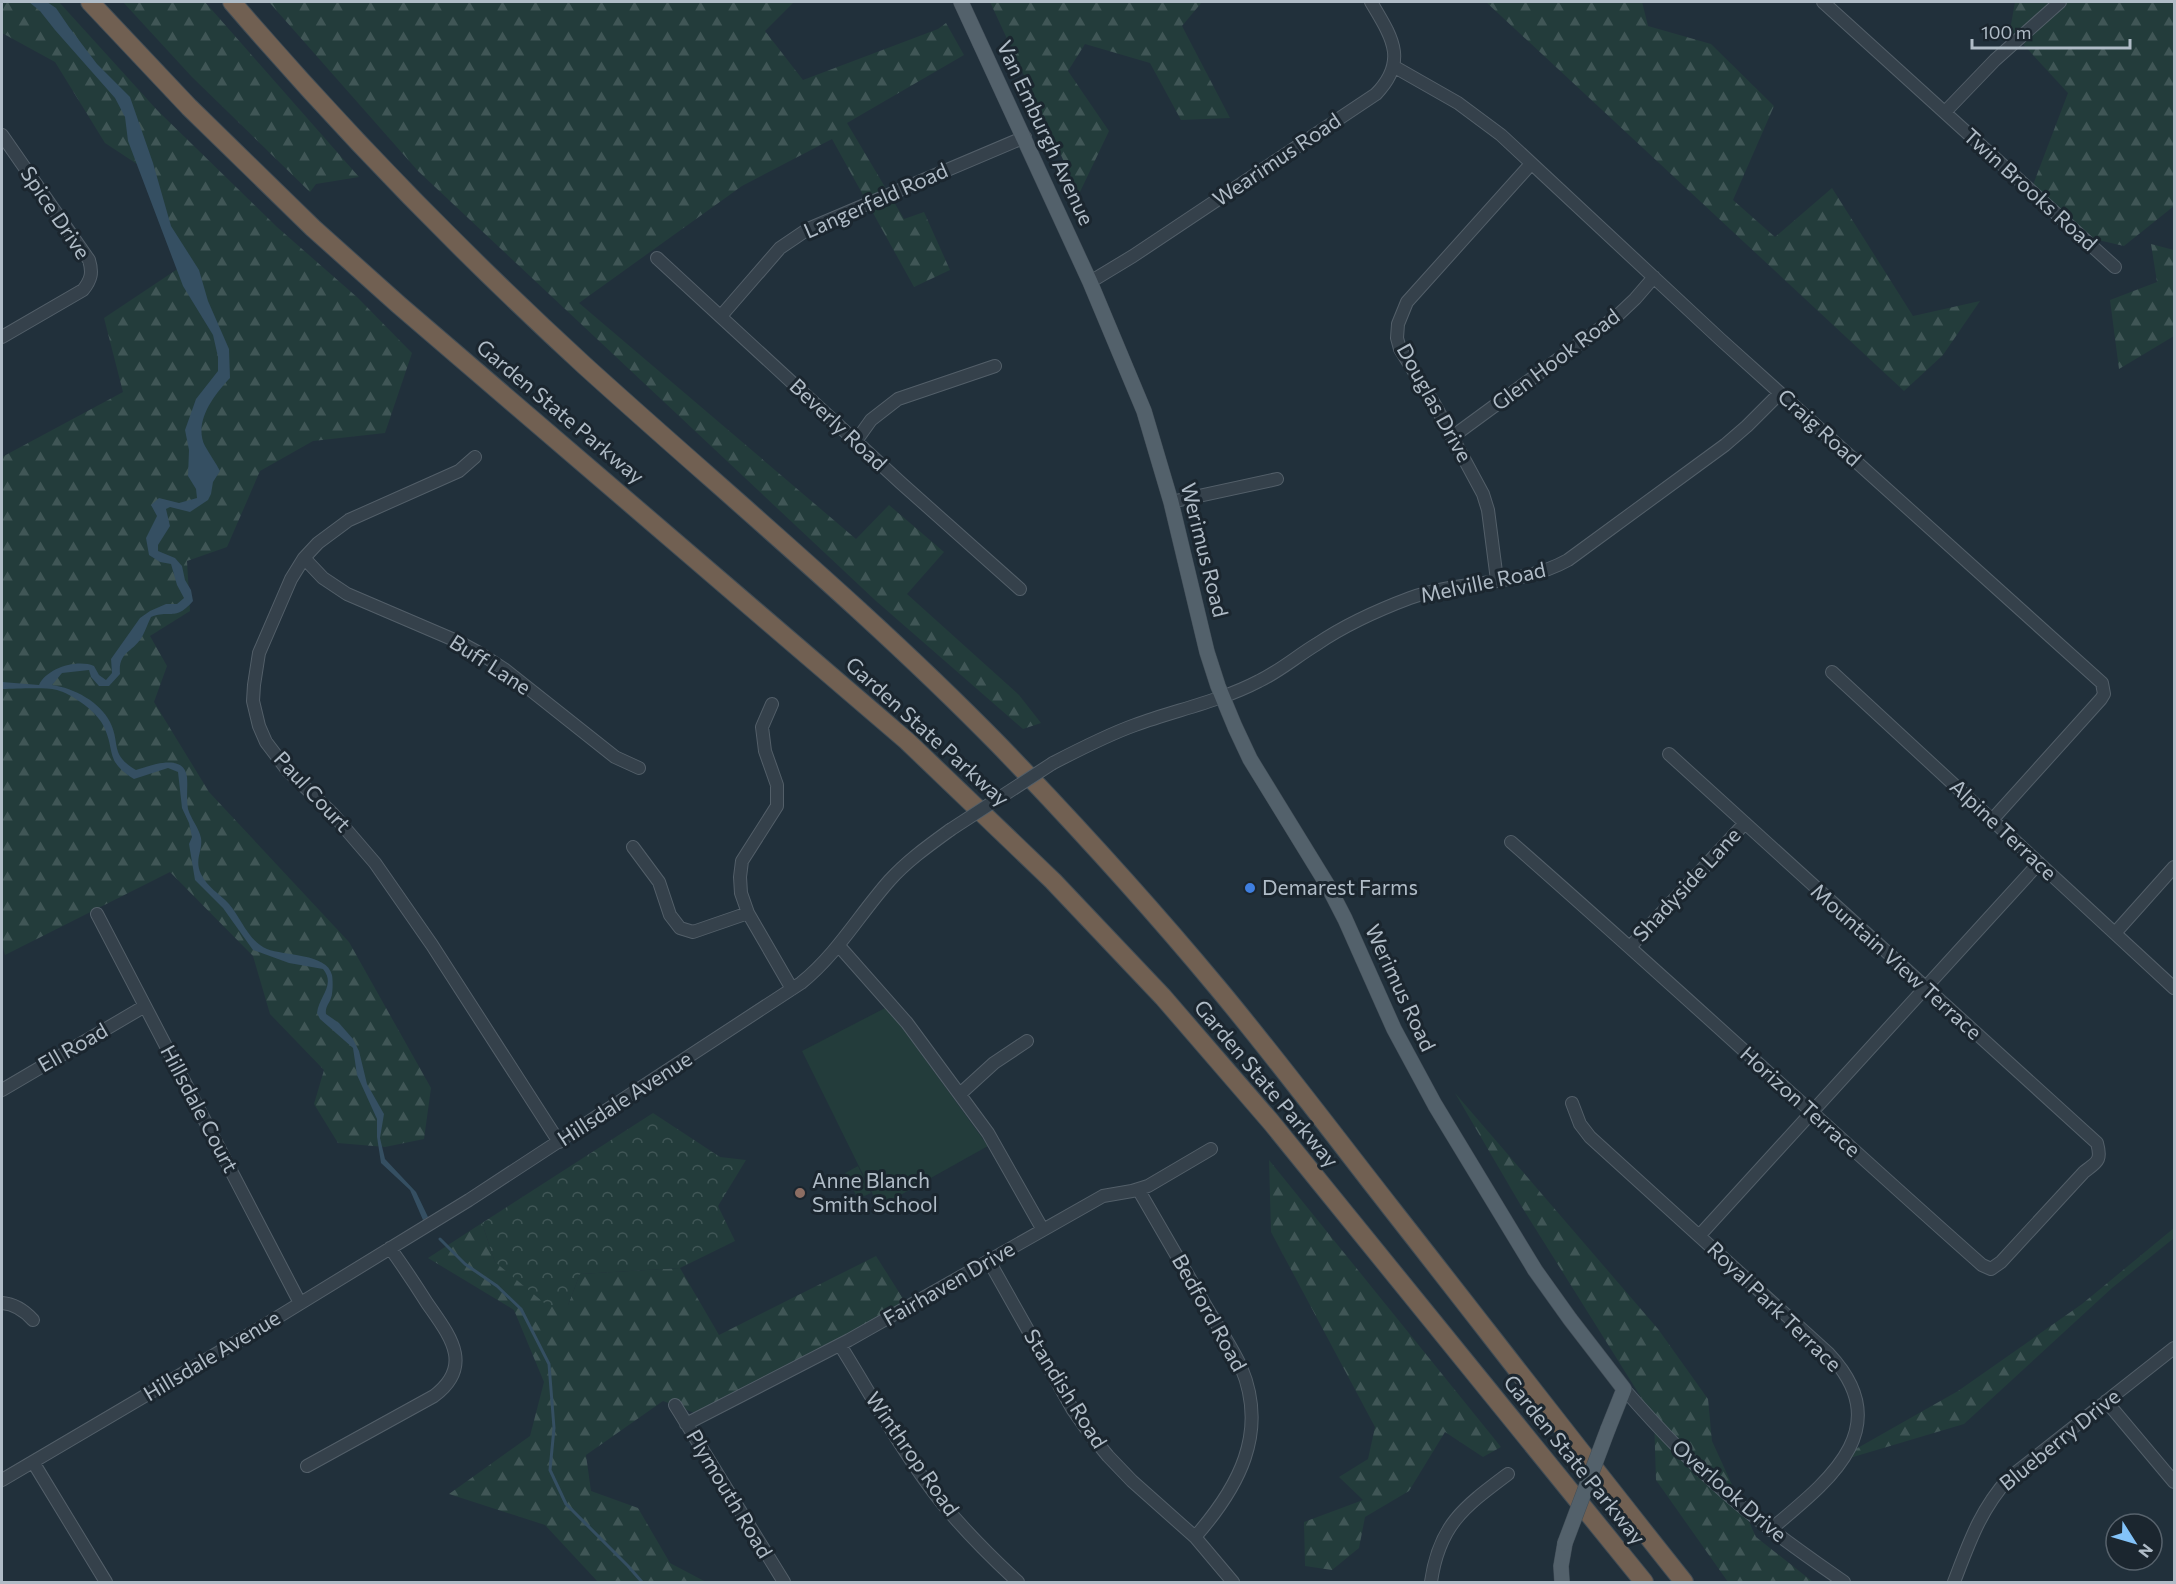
<svg xmlns="http://www.w3.org/2000/svg" width="2176" height="1584" font-family="Commissioner,sans-serif">
<defs>
<pattern id="forest-firs" width="22" height="20" patternUnits="userSpaceOnUse" patternTransform="scale(1.5)"><rect width="22" height="20" fill="#233c3b"/><path d="M5 1l3.5 6h-7zM16 11l3.5 6h-7z" fill="#405656"/></pattern>
<pattern id="park-crowns" width="20" height="18" patternUnits="userSpaceOnUse" patternTransform="scale(1.5)"><rect width="20" height="18" fill="#233c3b"/><path d="M2 6a3 3 0 1 1 6 0M12 15a3 3 0 1 1 6 0" fill="none" stroke="#405656"/></pattern>
</defs>
<rect width="100%" height="100%" fill="#21303b"/>
<path fill="url(#forest-firs)" d="M 2,2 L 59,2 L 157,110 L 277,227 L 358,298 L 412,353 L 385,433 L 313,441 L 260,471 L 227,547 L 187,561 L 190,611 L 150,636 L 167,666 L 154,702 L 209,792 L 349,942 L 431,1088 L 424,1139 L 385,1147 L 338,1143 L 314,1104 L 324,1070 L 270,1014 L 253,956 L 170,872 L 5,955 L 2,944 L 2,457 L 123,392 L 104,318 L 179,268 L 140,166 L 105,143 L 55,62 L 2,33 Z
M 123,2 L 205,2 L 359,177 L 316,184 L 310,192 L 192,77 Z
M 269,2 L 794,2 L 765,31 L 803,80 L 938,29 L 946,23 L 964,55 L 847,123 L 904,219 L 924,212 L 950,270 L 914,287 L 832,139 L 742,186 L 579,303 L 856,539 L 889,505 L 944,552 L 907,594 L 1019,695 L 1041,723 L 1023,729 L 876,601 L 418,171 Z
M 990,2 L 1202,2 L 1182,26 L 1230,118 L 1181,120 L 1150,63 L 1085,44 L 1068,71 L 1109,131 L 1079,194 Z
M 1486,2 L 1642,2 L 1648,26 L 1711,44 L 1774,106 L 1733,200 L 1775,237 L 1832,188 L 1913,316 L 1980,301 L 1943,355 L 1904,391 Z
M 2015,2 L 2174,2 L 2174,206 L 2124,246 L 2085,237 L 2031,190 L 2068,93 L 2010,30 Z
M 2151,244 L 2174,250 L 2174,336 L 2119,369 L 2110,300 L 2157,282 Z
M 1455,1093 L 1658,1329 L 1708,1399 L 1712,1441 L 1756,1537 L 1813,1582 L 1728,1582 L 1656,1480 L 1654,1418 L 1520,1204 Z
M 1269,1160 L 1501,1447 L 1483,1457 L 1445,1432 L 1409,1491 L 1365,1517 L 1359,1548 L 1332,1570 L 1305,1566 L 1304,1522 L 1363,1500 L 1339,1477 L 1368,1459 L 1375,1427 L 1271,1232 Z
M 482,1223 L 495,1262 L 568,1305 L 580,1274 L 680,1268 L 719,1335 L 876,1256 L 909,1308 L 708,1418 L 663,1401 L 586,1455 L 591,1491 L 638,1508 L 670,1563 L 706,1582 L 598,1582 L 545,1525 L 449,1494 L 530,1436 L 544,1382 L 514,1310 L 428,1258 Z
M 2174,1228 L 2174,1238 L 2112,1288 L 1964,1424 L 1843,1460 L 1847,1454 L 1958,1391 L 2082,1304 Z"/>
<path fill="url(#park-crowns)" d="M 653,1113 L 720,1157 L 746,1160 L 718,1206 L 735,1241 L 680,1268 L 580,1274 L 568,1305 L 549,1307 L 495,1262 L 482,1223 Z"/>
<path fill="#233c3b" d="M 887,1007 L 988,1146 L 879,1207 L 802,1051 Z
M 858,1166 L 871,1193 L 858,1199 L 845,1173 Z"/>
<path fill="#354f62" d="M 29,2 L 47,2 L 56,8 L 69,27 L 97,64 L 130,97 L 153,163 L 171,226 L 199,270 L 208,301 L 229,349 L 230,378 C 214,395 193,422 205,446 C 210,455 216,463 220,471 L 213,482 L 211,494 L 208,500 L 190,512 L 170,507 L 166,509 L 170,526 L 158,545 L 158,551 L 175,558 L 182,566 L 185,580 L 191,590 L 193,601 C 175,622 170,609 151,617 C 148,623 146,629 143,635 C 134,653 118,650 120,674 L 109,686 L 99,686 L 91,677 L 89,670 L 62,673 L 52,685 C 74,688 100,702 110,722 C 121,744 109,754 136,770 C 149,766 184,752 187,777 C 188,787 186,798 188,809 C 191,819 199,828 201,838 C 203,851 194,859 201,874 C 207,887 220,894 229,904 C 241,918 249,942 267,949 C 284,956 327,953 332,975 C 333,980 333,993 331,998 C 329,1004 325,1007 326,1014 L 339,1023 L 353,1039 L 359,1051 L 367,1084 L 384,1114 L 380,1138 L 385,1159 L 416,1192 L 428,1217 L 423,1220 L 410,1190 L 381,1163 L 377,1137 L 377,1119 L 357,1075 L 353,1048 L 320,1019 L 317,1013 C 319,996 336,985 323,969 L 289,963 L 253,950 L 223,908 L 195,880 L 189,844 L 192,837 L 189,823 L 182,808 L 178,772 L 168,768 L 134,779 C 104,761 116,750 103,725 C 96,711 72,694 57,690 C 43,687 17,689 2,689 L 2,682 L 39,685 C 47,668 77,659 94,666 L 99,675 L 106,680 L 112,673 L 111,659 L 140,618 L 150,611 L 166,604 L 177,604 L 184,598 L 177,585 L 171,564 L 160,562 L 149,555 L 146,538 L 157,516 L 151,505 L 159,498 L 179,503 L 197,498 L 196,489 L 188,476 L 189,450 L 185,430 L 196,399 L 218,371 L 218,357 L 213,335 L 183,286 L 128,141 L 125,117 L 115,98 L 55,30 L 40,11 Z"/>
<g fill="none" stroke-linecap="round" stroke-linejoin="round">
<path stroke="#354f62" stroke-width="3" d="M 440,1239 L 465,1264 L 497,1286 L 521,1309 L 549,1364 L 554,1428 L 550,1470 L 566,1504 L 628,1566 L 642,1582"/>
<defs>
<path id="minor" d="M 1823,2 L 2115,267
M 1393,66 L 1458,103 L 1501,135 L 1720,339 L 2102,683 L 2104,694 L 2101,699 L 1992,820
M 1945,112 L 1995,60 L 2060,2
M 2,135 L 89,260 C 93,273 91,280 83,290 L 2,337
M 657,258 L 901,483 L 1020,589
M 1090,282 L 1133,256 L 1376,94 C 1409,60 1391,36 1371,2
M 721,316 L 780,248 L 808,229 L 1025,137
M 1452,437 L 1617,316 L 1635,299 L 1654,277
M 856,441 L 871,420 L 898,399 L 995,366
M 475,457 L 459,471 L 349,520 L 318,543 L 304,558 L 291,579 L 259,653 L 254,685 L 253,701 L 259,726 L 266,742 L 288,771 L 332,813 L 375,863 L 432,945 L 559,1142
M 1171,502 L 1277,479
M 304,558 L 323,578 L 347,594 L 459,642 L 481,654 L 504,669 L 615,757 L 639,768
M 1497,580 L 1488,510 L 1483,494 L 1435,405 L 1400,349 L 1397,338 L 1398,324 L 1407,302 L 1531,164
M 1832,672 L 2174,988
M 772,704 L 762,727 L 765,751 L 777,785 L 777,806 L 742,861 L 740,877 L 741,893 L 748,913 L 792,989
M 1053,763 C 1080,749 1107,735 1135,725 C 1176,710 1221,701 1259,681 C 1280,671 1297,656 1317,644 C 1345,625 1378,610 1410,598 C 1462,579 1520,587 1568,560 L 1725,445 L 1747,426 L 1780,393
M 1511,842 C 1670,981 1824,1125 1982,1265 L 1991,1269 L 2001,1262 L 2084,1172 C 2097,1162 2102,1161 2097,1143 L 1669,754
M 633,847 L 659,882 L 670,915 L 680,928 L 693,932 L 748,913
M 97,914 L 300,1303
M 2115,933 L 2174,867
M 839,946 L 907,1023 L 988,1133 L 1043,1230
M 1630,947 L 1745,823
M 2,1090 L 145,1006
M 960,1094 L 994,1063 L 1027,1041
M 1572,1103 L 1580,1124 L 1590,1137 L 1829,1354 C 1899,1429 1827,1482 1770,1530
M 1138,1189 C 1161,1229 1184,1268 1207,1308 C 1218,1327 1232,1347 1241,1367 C 1269,1433 1238,1488 1195,1537
M 1699,1236 L 2039,863
M 989,1261 L 1073,1410 L 1090,1434 L 1108,1456 L 1132,1481 L 1195,1537 L 1233,1582
M 2,1303 C 15,1304 24,1310 33,1320
M 840,1345 C 873,1398 903,1454 942,1503 C 965,1531 992,1558 1018,1582
M 1624,1389 C 1658,1428 1694,1466 1734,1500 C 1769,1530 1807,1556 1844,1582
M 2106,1401 L 2174,1482
M 675,1405 L 784,1582
M 686,1424 L 849,1340 L 1103,1196 L 1132,1191 L 1148,1186 L 1211,1149
M 33,1462 L 106,1582
M 307,1466 L 434,1396 C 475,1365 449,1335 427,1303 C 415,1284 403,1266 390,1248
M 2,1480 L 260,1328 L 469,1200 L 801,983 C 837,954 859,915 889,881 C 907,861 928,846 950,830
M 1431,1582 C 1439,1525 1464,1507 1508,1474
M 1954,1582 C 1969,1543 1980,1510 2009,1478 L 2174,1348"/>
<path id="major" d="M 961,2 L 1090,282 L 1144,411 L 1171,502 L 1207,652 L 1218,686 L 1235,727 L 1250,759 L 1328,886 L 1345,919 L 1394,1029 L 1435,1105 L 1535,1270 L 1570,1319 L 1624,1389 L 1608,1429
M 1562,1582 L 1561,1566 L 1565,1543"/>
<path id="highway" d="M 90,2 L 189,107 L 313,228 L 399,305 L 907,741 L 1053,881 L 1163,997 L 1271,1122 L 1644,1582
M 232,2 C 342,130 461,252 585,366 C 724,492 869,612 1000,746 C 1075,824 1148,904 1217,987 C 1277,1059 1333,1134 1391,1208 C 1489,1333 1585,1458 1684,1582"/>
</defs>
<use href="#minor" stroke="#535f69" stroke-width="14"/>
<use href="#major" stroke="#414d57" stroke-width="16"/>
<use href="#highway" stroke="#404c55" stroke-width="20"/>
<use href="#minor" stroke="#35414b" stroke-width="12"/>
<use href="#major" stroke="#53616b" stroke-width="15"/>
<use href="#highway" stroke="#716052" stroke-width="18"/>
<defs>
<path id="minor-bridge" d="M 950,830 L 1053,763"/>
<path id="major-bridge" d="M 1565,1543 L 1608,1429"/>
</defs>
<use href="#minor-bridge" stroke="#535f69" stroke-width="14" stroke-linecap="butt"/>
<use href="#major-bridge" stroke="#414d57" stroke-width="16" stroke-linecap="butt"/>
<use href="#minor-bridge" stroke="#35414b" stroke-width="12"/>
<use href="#major-bridge" stroke="#53616b" stroke-width="15"/>
</g>
<circle fill="#3f7fe0" stroke="#1b262f" stroke-width="2" cx="1250" cy="888" r="6"/>
<circle fill="#8d6e63" stroke="#1b262f" stroke-width="2" cx="800" cy="1193" r="6"/>
<g text-anchor="middle" stroke-width="6" stroke-linejoin="round" paint-order="stroke">
<g font-size="21" fill="#b0bcc7" stroke="#1b262f">
<text transform="translate(1045 133) rotate(65)" y="7">Van Emburgh Avenue</text>
<text transform="translate(1277 160) rotate(-34)" y="7">Wearimus Road</text>
<text transform="translate(2030 190) rotate(42)" y="7">Twin Brooks Road</text>
<text transform="translate(876 201) rotate(-24)" y="7">Langerfeld Road</text>
<text transform="translate(55 213) rotate(56)" y="7">Spice Drive</text>
<text transform="translate(1556 360) rotate(-37)" y="7">Glen Hook Road</text>
<text transform="translate(1434 403) rotate(61)" y="7">Douglas Drive</text>
<text transform="translate(560 412) rotate(40)" y="7">Garden State Parkway</text>
<text transform="translate(838 425) rotate(43)" y="7">Beverly Road</text>
<text transform="translate(1819 428) rotate(42)" y="7">Craig Road</text>
<text transform="translate(1204 550) rotate(76)" y="7">Werimus Road</text>
<text transform="translate(1483 583) rotate(-12)" y="7">Melville Road</text>
<text transform="translate(490 665) rotate(33)" y="7">Buff Lane</text>
<text transform="translate(927 732) rotate(42)" y="7">Garden State Parkway</text>
<text transform="translate(312 792) rotate(47)" y="7">Paul Court</text>
<text transform="translate(2003 830) rotate(43)" y="7">Alpine Terrace</text>
<text transform="translate(1687 885) rotate(-47)" y="7">Shadyside Lane</text>
<text transform="translate(1896 962) rotate(42)" y="7">Mountain View Terrace</text>
<text transform="translate(1400 988) rotate(65)" y="7">Werimus Road</text>
<text transform="translate(73 1048) rotate(-30)" y="7">Ell Road</text>
<text transform="translate(1266 1084) rotate(50)" y="7">Garden State Parkway</text>
<text transform="translate(625 1099) rotate(-33)" y="7">Hillsdale Avenue</text>
<text transform="translate(1800 1102) rotate(42)" y="7">Horizon Terrace</text>
<text transform="translate(199 1109) rotate(62)" y="7">Hillsdale Court</text>
<text transform="translate(949 1284) rotate(-30)" y="7">Fairhaven Drive</text>
<text transform="translate(1774 1307) rotate(44)" y="7">Royal Park Terrace</text>
<text transform="translate(1209 1313) rotate(61)" y="7">Bedford Road</text>
<text transform="translate(212 1356) rotate(-31)" y="7">Hillsdale Avenue</text>
<text transform="translate(1065 1389) rotate(58)" y="7">Standish Road</text>
<text transform="translate(2060 1440) rotate(-39)" y="7">Blueberry Drive</text>
<text transform="translate(912 1454) rotate(55)" y="7">Winthrop Road</text>
<text transform="translate(1574 1460) rotate(51)" y="7">Garden State Parkway</text>
<text transform="translate(1729 1491) rotate(41)" y="7">Overlook Drive</text>
<text transform="translate(729 1494) rotate(59)" y="7">Plymouth Road</text>
</g>
<g font-size="21" fill="#b0bcc7" stroke="#1b262f" text-anchor="start">
<text x="1262" y="895">Demarest Farms</text>
<text x="812" y="1188">Anne Blanch<tspan x="812" dy="24">Smith School</tspan></text>
</g>
</g>
<rect width="2176" height="1584" fill="none" stroke="#b0bcc7" stroke-width="6"/>
<g transform="translate(2134 1542) rotate(127)"><circle r="28" fill="#1b262f" stroke="#57626c" stroke-width="1.5"/>
<path d="M0-4.5L10 22L0 15L-10 22Z" fill="#83c3f9"/>
<text y="-9" font-size="16" font-weight="bold" text-anchor="middle" fill="#b0bcc7">N</text>
</g>
<path d="M1972 39v9h158v-9" fill="none" stroke="#b0bcc7" stroke-width="3"/>
<text x="1981" y="39" font-size="18" fill="#b0bcc7" stroke="#1b262f" stroke-width="4.5" paint-order="stroke">100 m</text>
</svg>
